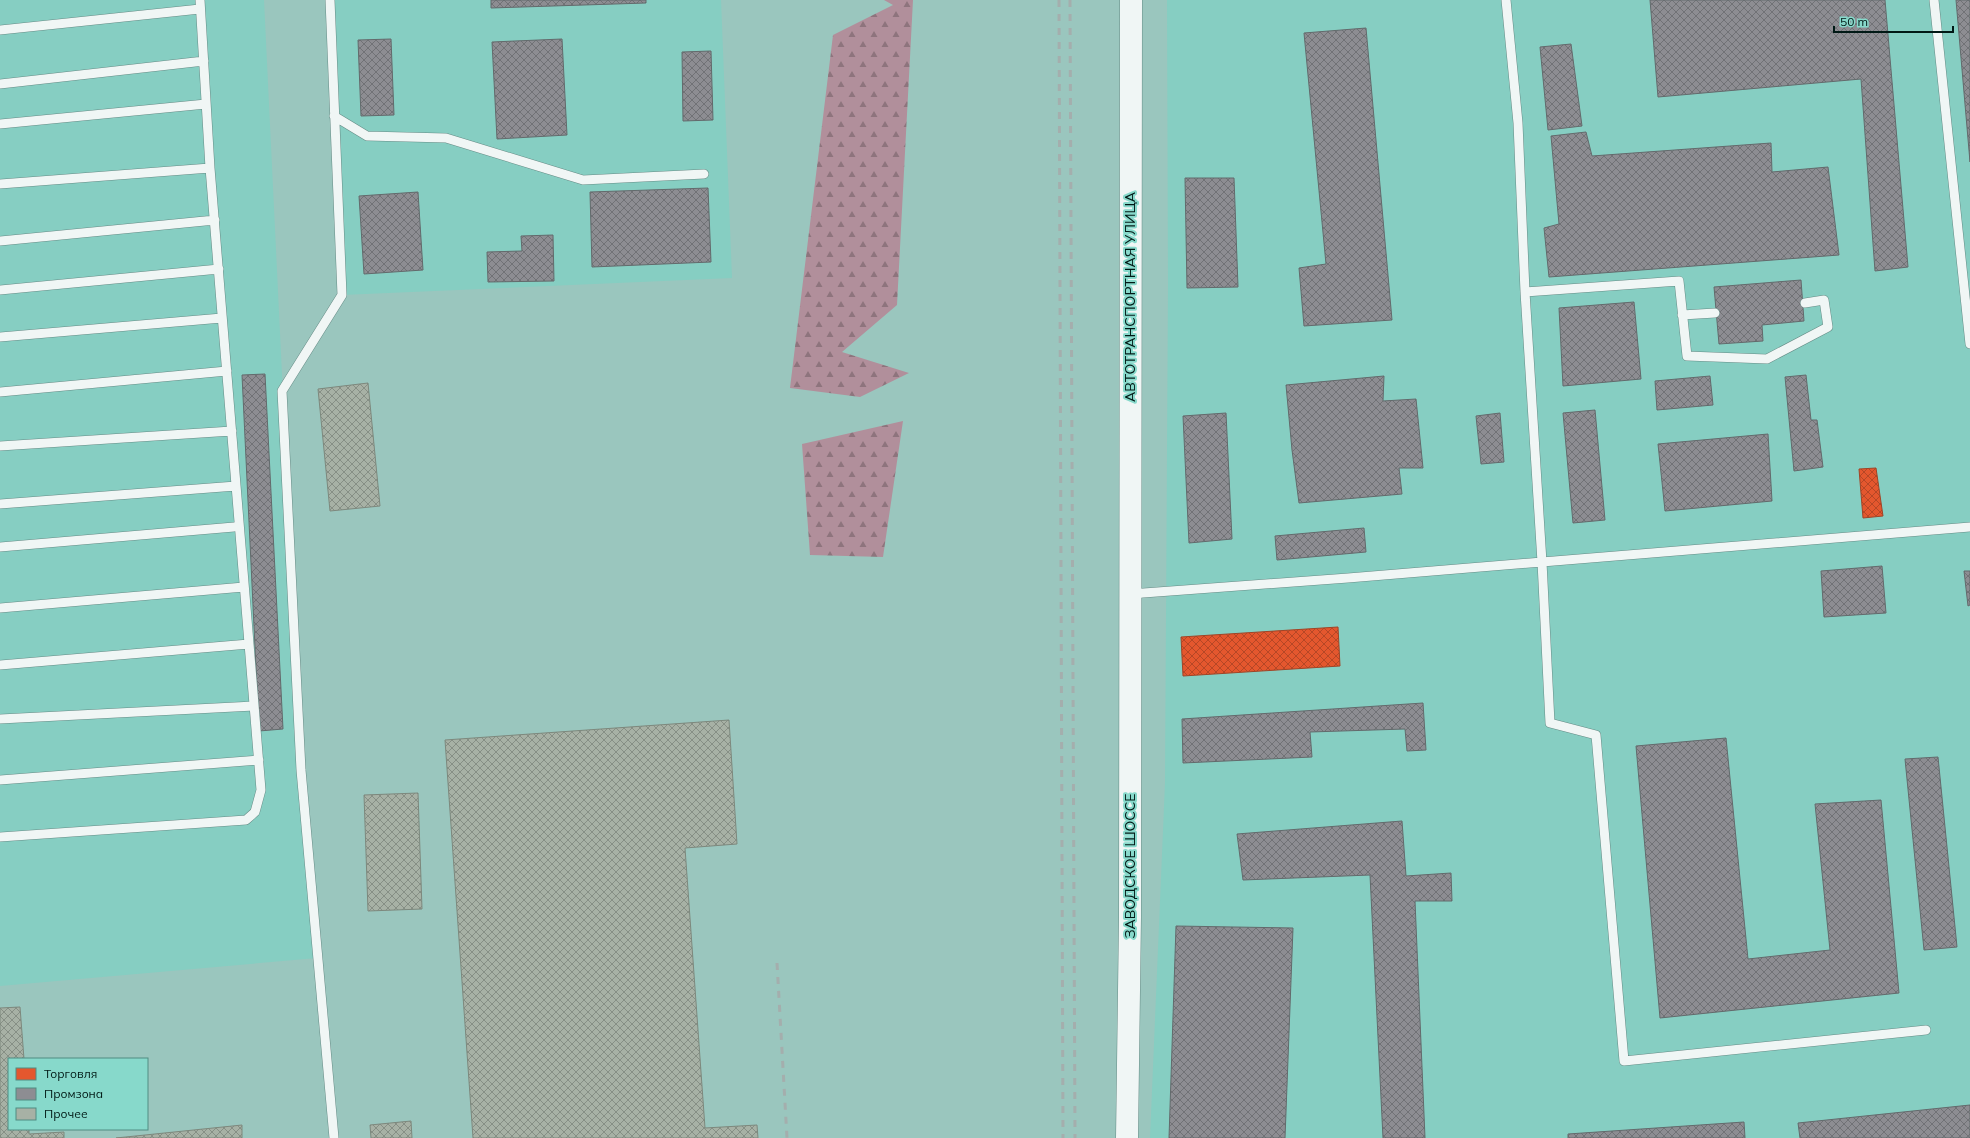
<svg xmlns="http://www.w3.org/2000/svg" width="1970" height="1138" font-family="Mulish,sans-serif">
<defs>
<pattern id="forest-firs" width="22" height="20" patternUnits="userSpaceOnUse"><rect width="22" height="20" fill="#b18f9b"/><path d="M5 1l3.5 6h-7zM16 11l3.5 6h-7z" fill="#8e747d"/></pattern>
<pattern id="shops-cross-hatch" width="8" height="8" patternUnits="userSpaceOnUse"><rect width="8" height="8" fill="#e4572e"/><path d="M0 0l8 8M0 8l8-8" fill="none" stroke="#b64726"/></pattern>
<pattern id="industry-cross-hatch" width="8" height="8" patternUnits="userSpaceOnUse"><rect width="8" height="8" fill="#8d8d92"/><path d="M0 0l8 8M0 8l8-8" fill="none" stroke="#717276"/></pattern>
<pattern id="building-cross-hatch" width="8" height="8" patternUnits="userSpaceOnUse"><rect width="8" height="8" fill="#a7b1a5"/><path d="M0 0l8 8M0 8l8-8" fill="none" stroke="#868f85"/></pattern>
</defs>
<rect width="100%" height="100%" fill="#9ac6be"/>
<path fill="#86cec2" d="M 0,0 L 264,0 L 301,770 L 317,958 L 0,986 Z
M 330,0 L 721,0 L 732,278 L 342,295 Z
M 1167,0 L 1970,0 L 1970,1138 L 1150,1138 L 1165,783 L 1168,285 Z"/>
<path fill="url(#forest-firs)" d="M 884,0 L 913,0 L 897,305 L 842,352 L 909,373 L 860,397 L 790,388 L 833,35 L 893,5 Z
M 903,421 L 883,557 L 810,555 L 802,444 Z"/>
<path fill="url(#shops-cross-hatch)" stroke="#a04426" d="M 1876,468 L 1883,516 L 1863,518 L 1859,469 Z
M 1338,627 L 1340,666 L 1183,676 L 1181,637 Z"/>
<path fill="url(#industry-cross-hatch)" stroke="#636a6c" d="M 491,0 L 646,0 L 646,3 L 491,8 Z
M 1650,0 L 1885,0 L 1908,267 L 1875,271 L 1861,79 L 1658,97 Z
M 1956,0 L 1970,0 L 1970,162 Z
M 1366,28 L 1392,320 L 1304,326 L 1299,268 L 1326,264 L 1304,33 Z
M 391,39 L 394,115 L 361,116 L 358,40 Z
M 562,39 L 567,135 L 497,139 L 492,42 Z
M 1571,44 L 1582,126 L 1548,130 L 1540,47 Z
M 711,51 L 713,120 L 683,121 L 682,52 Z
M 1586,132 L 1592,156 L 1771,143 L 1772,172 L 1828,167 L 1839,255 L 1549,277 L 1544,228 L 1559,224 L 1551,136 Z
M 1185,178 L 1234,178 L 1238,287 L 1187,288 Z
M 708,188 L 711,262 L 592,267 L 590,192 Z
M 418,192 L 423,270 L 364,274 L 359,196 Z
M 553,235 L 554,281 L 488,282 L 487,252 L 522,251 L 521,236 Z
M 1801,280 L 1804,321 L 1762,325 L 1763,341 L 1719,344 L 1714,287 Z
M 1634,302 L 1641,379 L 1563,386 L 1559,308 Z
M 265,374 L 283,729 L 259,731 L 242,375 Z
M 1806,375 L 1811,420 L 1817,420 L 1823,467 L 1794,471 L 1785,377 Z
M 1384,376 L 1383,401 L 1416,399 L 1423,468 L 1399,468 L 1402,494 L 1299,503 L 1292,450 L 1286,385 Z
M 1710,376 L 1713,405 L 1657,410 L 1655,381 Z
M 1595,410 L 1605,520 L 1573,523 L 1563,413 Z
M 1226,413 L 1232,539 L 1189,543 L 1183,416 Z
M 1500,413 L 1504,462 L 1481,464 L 1476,416 Z
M 1768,434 L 1772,501 L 1665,511 L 1658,444 Z
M 1364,528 L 1366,552 L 1277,560 L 1275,536 Z
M 1882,566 L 1886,613 L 1824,617 L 1821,571 Z
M 1964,571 L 1970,571 L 1970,605 L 1968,606 Z
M 1423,703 L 1426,750 L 1407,751 L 1405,729 L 1310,732 L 1312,757 L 1183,763 L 1182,719 Z
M 1726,738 L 1748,959 L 1830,950 L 1815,804 L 1881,800 L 1899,993 L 1660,1018 L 1636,746 Z
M 1938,757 L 1957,947 L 1924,950 L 1905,759 Z
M 1402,821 L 1406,876 L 1451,873 L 1452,901 L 1415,901 L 1425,1138 L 1383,1138 L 1370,875 L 1243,880 L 1237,834 Z
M 1176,926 L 1293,928 L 1285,1138 L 1169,1138 Z
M 1970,1105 L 1970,1138 L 1800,1138 L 1798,1123 Z
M 1744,1122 L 1745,1138 L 1568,1138 L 1568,1134 Z"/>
<path fill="url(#building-cross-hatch)" stroke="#7d887d" d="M 368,383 L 380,506 L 330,511 L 318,389 Z
M 729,720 L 737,844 L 685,848 L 705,1128 L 757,1125 L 758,1138 L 473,1138 L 445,740 Z
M 418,793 L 422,909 L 368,911 L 364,795 Z
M 20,1007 L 24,1059 L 9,1059 L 9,1129 L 29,1129 L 29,1134 L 64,1132 L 64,1138 L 0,1138 L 0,1008 Z
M 411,1121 L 412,1138 L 371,1138 L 370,1125 Z
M 242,1125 L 242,1138 L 116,1138 Z"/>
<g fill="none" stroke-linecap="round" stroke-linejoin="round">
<defs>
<path id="lane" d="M 330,0 L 342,295 L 282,391 L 301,770 L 334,1138
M 1934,0 L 1970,344
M 0,30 L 200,9
M 0,84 L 204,61
M 334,116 L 367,136 L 446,138 L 583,180 L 704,174
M 0,124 L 206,104
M 0,184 L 210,168 L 200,0
M 0,241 L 215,220
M 0,290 L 219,269
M 1525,292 L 1679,281 L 1687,356 L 1767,359 L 1828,327 L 1824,300 L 1805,303
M 1682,315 L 1715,313
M 0,337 L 222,318
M 0,392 L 227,371
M 0,446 L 232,431
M 0,504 L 236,486
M 0,547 L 234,527
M 1130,594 L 1348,578 L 1542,562 L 1525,292 L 1518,123 L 1506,0
M 0,608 L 244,587
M 0,665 L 249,644
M 0,719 L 254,706
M 0,780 L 259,760
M 0,837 L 246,820 L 255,812 L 261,790 L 210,168
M 1926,1030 L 1624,1061 L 1596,735 L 1550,723 L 1542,562 L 1970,527"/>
<path id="secondary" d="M 1127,1138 L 1130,917 L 1131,0"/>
</defs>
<use href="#lane" stroke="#658b85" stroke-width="10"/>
<use href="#secondary" stroke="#658b85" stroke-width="23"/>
<use href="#lane" stroke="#f0f6f5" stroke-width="9"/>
<use href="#secondary" stroke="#f0f6f5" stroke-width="22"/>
<path stroke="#a4aead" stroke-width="3" stroke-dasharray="7 7" stroke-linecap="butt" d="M 1059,0 L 1063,1138
M 1070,0 L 1075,1138
M 777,963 L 787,1138"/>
</g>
<g text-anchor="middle" stroke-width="4" stroke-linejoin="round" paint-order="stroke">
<g font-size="14" fill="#001915" stroke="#87d9cb">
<text transform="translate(1130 297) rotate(-90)" y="5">АВТОТРАНСПОРТНАЯ УЛИЦА</text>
<text transform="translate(1130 866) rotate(-90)" y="5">ЗАВОДСКОЕ ШОССЕ</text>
</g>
</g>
<rect x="8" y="1058" width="140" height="72" fill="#87d9cb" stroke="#518c82"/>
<rect x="16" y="1068" width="20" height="12" fill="#e4572e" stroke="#518c82"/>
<text x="44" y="1078" font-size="12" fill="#001915">Торговля</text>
<rect x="16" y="1088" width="20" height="12" fill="#8d8d92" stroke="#518c82"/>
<text x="44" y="1098" font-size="12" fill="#001915">Промзона</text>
<rect x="16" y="1108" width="20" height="12" fill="#a7b1a5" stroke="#518c82"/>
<text x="44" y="1118" font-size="12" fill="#001915">Прочее</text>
<path d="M1834 26v6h119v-6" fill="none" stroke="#001915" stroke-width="2"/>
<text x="1840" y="26" font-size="12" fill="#001915" stroke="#87d9cb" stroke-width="3" paint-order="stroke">50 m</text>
</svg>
